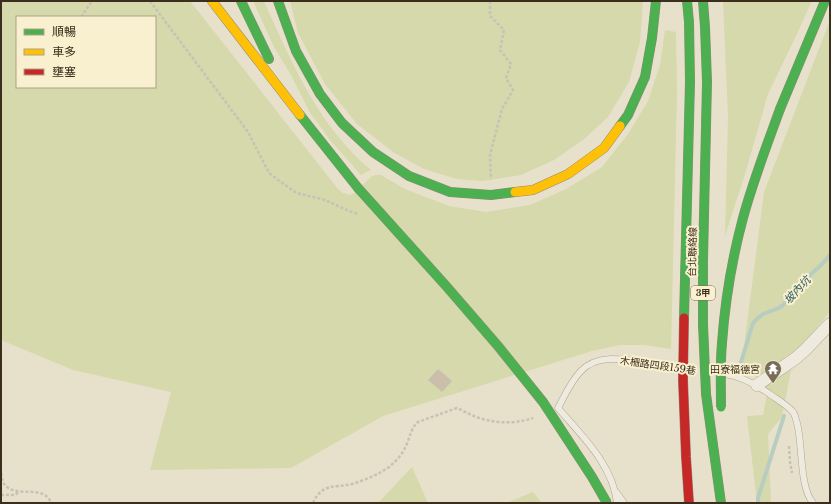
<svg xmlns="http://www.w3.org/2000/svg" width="831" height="504" font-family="'Libre Baskerville','Noto Sans TC',serif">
<rect width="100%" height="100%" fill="#e7e1cb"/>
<path fill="#d5d9ac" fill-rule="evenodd" d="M 1,1 L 190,1 L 338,189 L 343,193 L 350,195 L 354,193 L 372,176 L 376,175 L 381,175 L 405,189 L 449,206 L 486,212 L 530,205 L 566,189 L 602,167 L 628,134 L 648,101 L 660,65 L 665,30 L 676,32 L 677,94 L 671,349 L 644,345 L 620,345 L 592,351 L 383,416 L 291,468 L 150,470 L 171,392 L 73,370 L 1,340 ZM 17,17 L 155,17 L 155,87 L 17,87 Z
M 253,1 L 264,1 L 265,4 C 289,56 311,109 351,151 C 357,158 364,164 371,170 L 361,175 L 330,140 L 309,111 L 291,75 L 274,47 Z
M 290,1 L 643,1 L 640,42 L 629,82 L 608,117 L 583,140 L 554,160 L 521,175 L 483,181 L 457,179 L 424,169 L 393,152 L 357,124 L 325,84 L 298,33 Z
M 723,1 L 812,1 L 796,36 L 768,94 L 745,174 L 725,236 L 728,117 Z
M 830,20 L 830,311 L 793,360 L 782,417 L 768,434 L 771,503 L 757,503 L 747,416 L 763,415 L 768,389 L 742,362 L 764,192 Z
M 412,467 L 428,503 L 378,503 Z
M 533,492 L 542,503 L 506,503 Z"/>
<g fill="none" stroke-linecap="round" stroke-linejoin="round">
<path stroke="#b7cdc1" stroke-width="4" d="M 741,362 L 753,323 L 758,318 L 763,314 L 779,308 L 782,306 L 805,280 L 822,264 L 830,255
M 758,503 L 758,498 L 784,416"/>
</g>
<path fill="#cbbfac" d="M 438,369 L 452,381 L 442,392 L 428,380 Z"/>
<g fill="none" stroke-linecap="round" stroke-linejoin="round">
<defs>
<path id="lane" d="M 724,374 C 742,376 757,385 771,395 C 778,400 787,405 793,412 C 795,415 796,419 797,423 C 803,445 799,486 813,503
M 617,493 L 624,503
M 617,503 C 613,465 582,436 558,408 C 565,395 571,381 581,371 C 597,354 622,359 643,362 C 655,364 667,366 680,367"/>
<path id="street" d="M 757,385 L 796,358 L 805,350 L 830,324"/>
<path id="fast" d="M 241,1 L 269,59
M 278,1 L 296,51 L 320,94 L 342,123 L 373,152 L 409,176 L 450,192 L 491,195 L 515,192
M 687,1 L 689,22 L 690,82
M 703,1 L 705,27 L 707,82
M 780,109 L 825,1
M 300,115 L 358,188
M 620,126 L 628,115 L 645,77 L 652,38 L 656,1"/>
<path id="slow" d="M 212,1 L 300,115
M 515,192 L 533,190 L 568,174 L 604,148 L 620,126"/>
</defs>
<use href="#lane" stroke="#aca595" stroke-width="7"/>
<use href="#street" stroke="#aca595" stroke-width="13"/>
<use href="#fast" stroke="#918b7c" stroke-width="10"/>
<use href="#slow" stroke="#918b7c" stroke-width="10"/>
<path stroke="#c7c2b5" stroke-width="2.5" stroke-dasharray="3 2" stroke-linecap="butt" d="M 150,1 L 248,132 L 269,173 L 292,190 L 297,193 L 325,200 L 349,211 L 358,214
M 490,1 L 490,16 L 504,30 L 500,50 L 511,64 L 506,78 L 513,90 L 502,109 L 490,155 L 491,179
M 81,17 L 92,1
M 789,446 L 790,462 L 792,473
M 1,473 C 2,475 2,479 3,482 C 11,498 35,487 46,496 C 48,497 50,501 52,503
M 1,495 L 15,495 L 19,492
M 313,503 C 322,483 334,488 352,484 C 362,481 372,477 381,472 C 391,467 401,457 406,446 C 410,437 411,428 418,422 L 457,408 C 466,412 474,417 483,419 C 499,424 519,423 533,418"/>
<use href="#lane" stroke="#eeeade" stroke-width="6"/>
<use href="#street" stroke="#eeeade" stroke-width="12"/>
<use href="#fast" stroke="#4caf50" stroke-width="9"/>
<use href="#slow" stroke="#ffc107" stroke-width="9"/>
<defs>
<path id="fast-bridge" d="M 707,82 L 703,260 L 703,324 L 706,394 L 721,503
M 358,188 L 447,287 L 498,346 L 543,402 L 592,477 L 607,503
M 684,318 L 690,82
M 721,407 C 721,386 720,365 722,343 C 725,301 732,259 743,218 C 753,181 767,145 780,109"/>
<path id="jam-bridge" d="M 684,318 L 683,380 L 686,457 L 689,503"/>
</defs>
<use href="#fast-bridge" stroke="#918b7c" stroke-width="10" stroke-linecap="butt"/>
<use href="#jam-bridge" stroke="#918b7c" stroke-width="10" stroke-linecap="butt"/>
<use href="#fast-bridge" stroke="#4caf50" stroke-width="9"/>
<use href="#jam-bridge" stroke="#c62828" stroke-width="9"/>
</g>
<defs>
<symbol id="temple-pin" viewBox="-11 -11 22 30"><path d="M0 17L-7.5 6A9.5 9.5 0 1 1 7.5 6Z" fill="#786d59" stroke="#f9f0d0"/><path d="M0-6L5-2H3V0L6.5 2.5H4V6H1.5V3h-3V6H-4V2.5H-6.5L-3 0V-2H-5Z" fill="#fff"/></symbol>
</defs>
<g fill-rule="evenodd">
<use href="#temple-pin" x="763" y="359" width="20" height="27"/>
</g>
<g text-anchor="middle" stroke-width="4" stroke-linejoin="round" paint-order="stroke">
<rect fill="#f9f0d0" stroke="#756852" stroke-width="1" x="691" y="286" width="24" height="14" rx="3"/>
<g font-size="9" font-weight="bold" fill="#3c2e1c">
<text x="703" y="296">3甲</text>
</g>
<g font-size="10" fill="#3c2e1c" stroke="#f9f0d0">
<text transform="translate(692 252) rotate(-89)" y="4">台北聯絡線</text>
<text transform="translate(658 365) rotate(8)" y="4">木柵路四段159巷</text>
</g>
<g font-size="10" fill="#3c2e1c" stroke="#f9f0d0" text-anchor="end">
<text x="760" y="373">田寮福德宮</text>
</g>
<g font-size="11" font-style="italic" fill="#295c5d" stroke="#f9f0d0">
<text transform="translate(797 290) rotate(-47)" y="4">坡內坑</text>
</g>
</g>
<rect width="831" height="504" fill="none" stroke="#3c2e1c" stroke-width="4"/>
<rect x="16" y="16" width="140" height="72" fill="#f9f0d0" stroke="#ada288"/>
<rect x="24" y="29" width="20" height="6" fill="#4caf50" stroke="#ada288"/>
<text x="52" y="36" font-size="12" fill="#3c2e1c">順暢</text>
<rect x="24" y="49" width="20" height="6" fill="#ffc107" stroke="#ada288"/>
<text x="52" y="56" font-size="12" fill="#3c2e1c">車多</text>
<rect x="24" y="69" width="20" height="6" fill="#c62828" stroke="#ada288"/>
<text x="52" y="76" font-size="12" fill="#3c2e1c">壅塞</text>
</svg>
